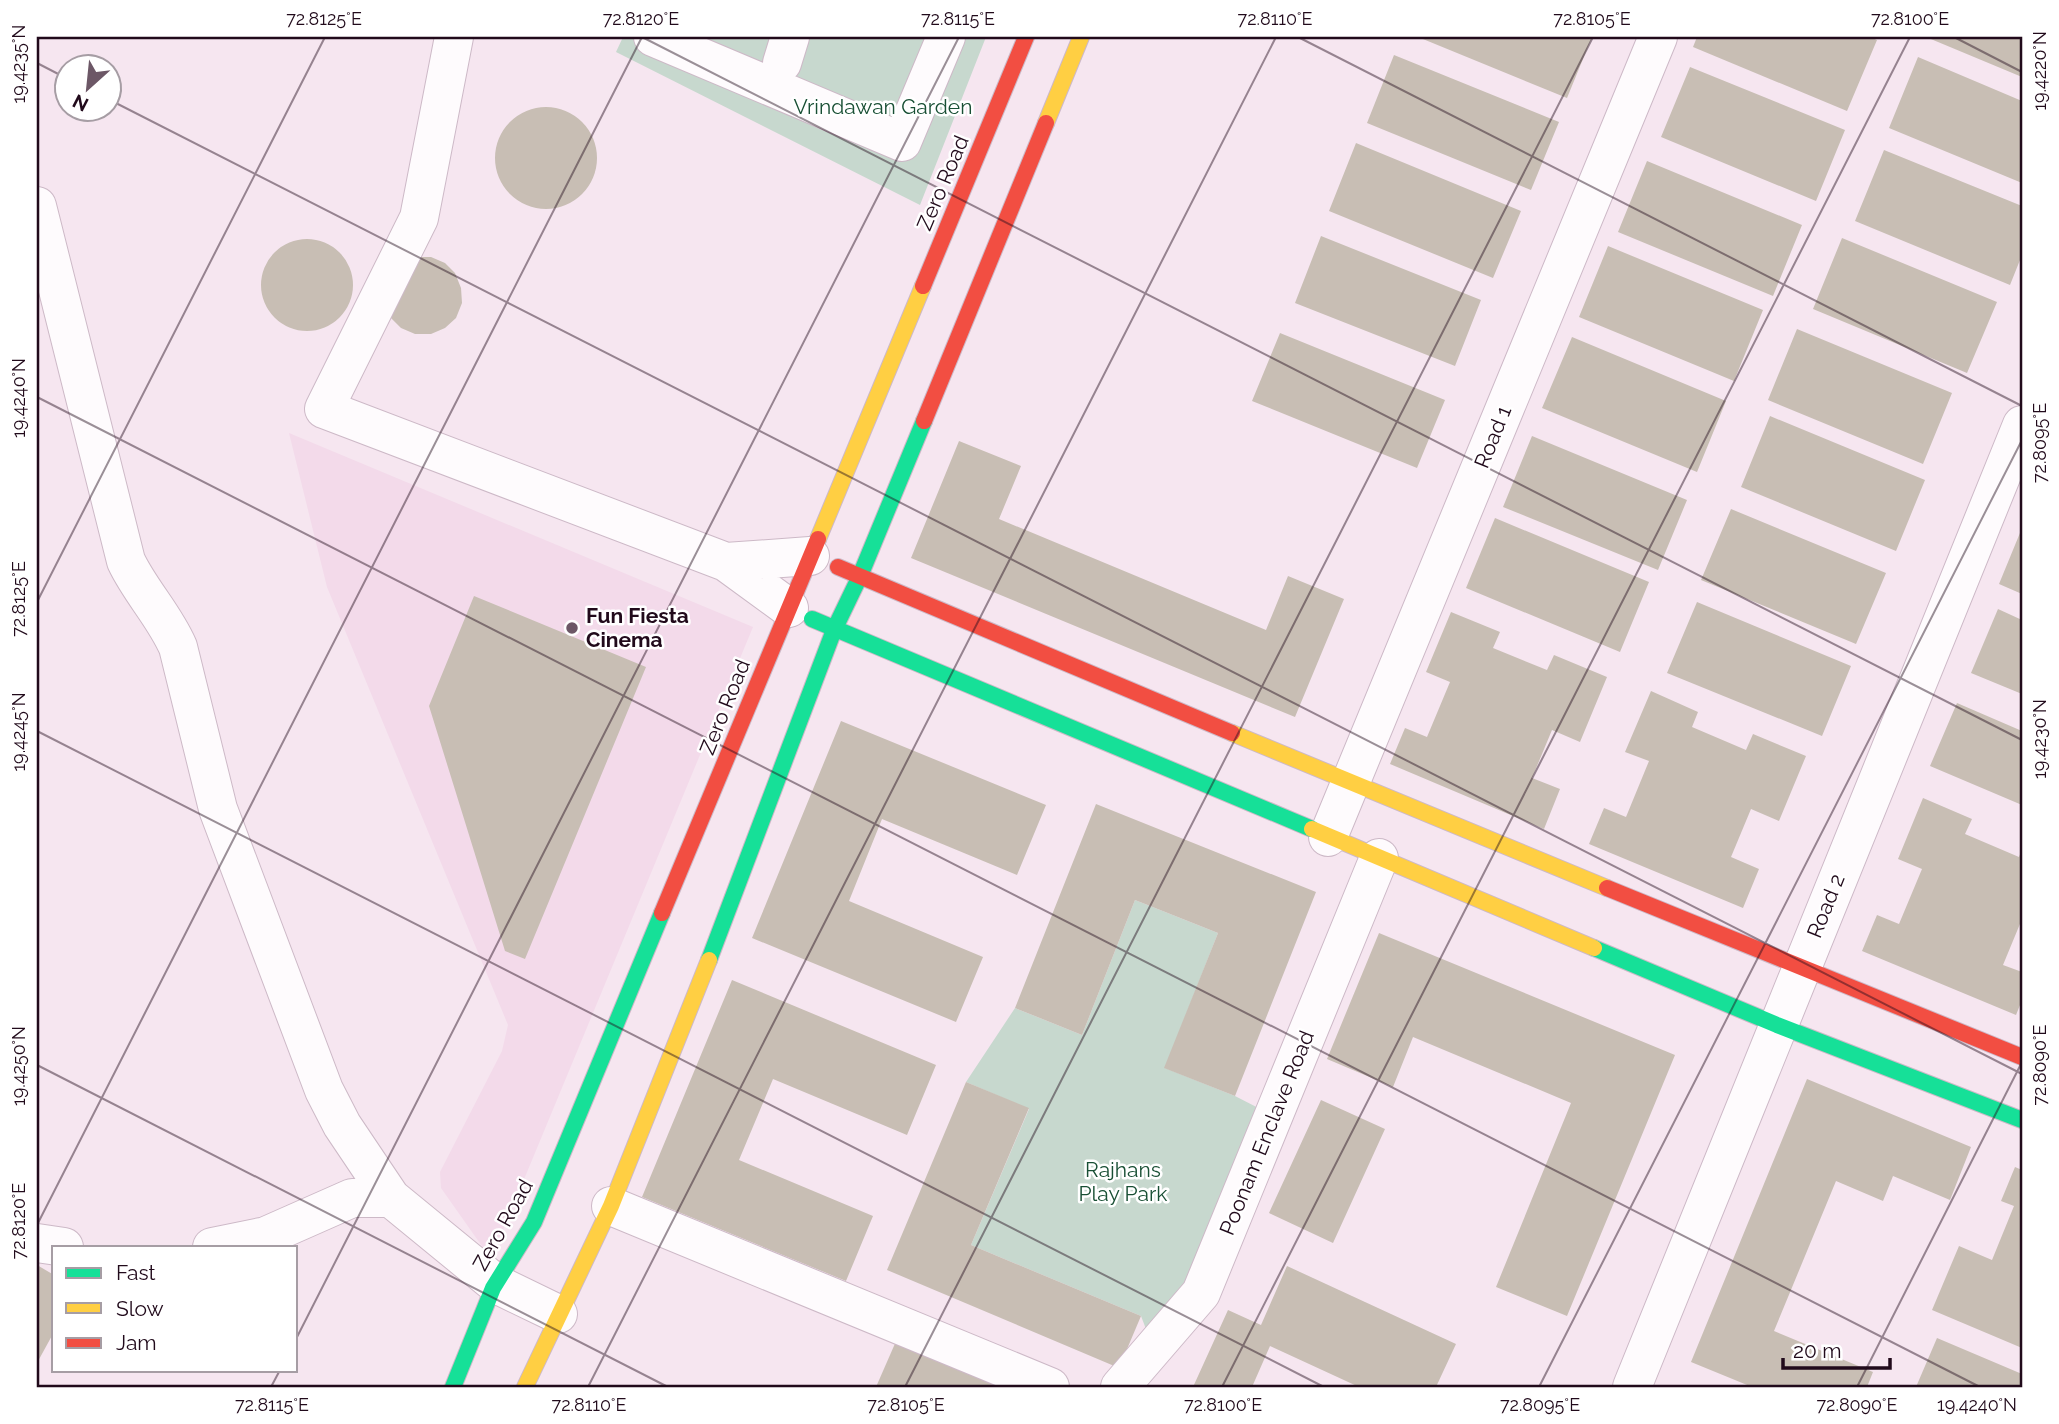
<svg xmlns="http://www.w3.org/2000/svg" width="2059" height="1424" font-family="Raleway,sans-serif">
<rect width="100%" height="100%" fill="#f6e6f0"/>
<path fill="#f3daea" d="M 289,433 L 753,627 L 491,1259 L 441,1188 L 440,1172 L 502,1051 L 508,1025 L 327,587 Z"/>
<path fill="#c7d8ce" d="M 623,37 L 986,37 L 920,205 L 616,52 Z
M 1135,900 L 1218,933 L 1165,1068 L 1235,1096 L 1274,1116 L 1154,1350 L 1141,1316 L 971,1245 L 1029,1109 L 966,1082 L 1015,1008 L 1082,1035 Z"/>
<path fill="#c8beb4" d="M 1418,37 L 1592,37 L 1567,98 Z
M 1697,37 L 1870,37 L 1877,40 L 1847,111 L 1693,47 Z
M 1926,37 L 2022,37 L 2022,77 Z
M 1394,55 L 1559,122 L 1531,190 L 1367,123 Z
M 1918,57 L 2022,101 L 2022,183 L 1889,128 Z
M 1690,67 L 1845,130 L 1816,201 L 1661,137 Z
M495 158a51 51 0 1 1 102 0a51 51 0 1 1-102 0Z
M 1356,143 L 1521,211 L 1493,278 L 1329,211 Z
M 1884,150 L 2022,206 L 2022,255 L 2010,285 L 1855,221 Z
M 1647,161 L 1802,225 L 1773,296 L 1618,232 Z
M 1321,236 L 1481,300 L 1455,366 L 1295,303 Z
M 1842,238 L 1997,302 L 1967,373 L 1813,309 Z
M261 285a46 46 0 1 1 92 0a46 46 0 1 1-92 0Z
M 1608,246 L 1763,310 L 1734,381 L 1579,317 Z
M 415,257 L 431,257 L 445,263 L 455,273 L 461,288 L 462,303 L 456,318 L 445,328 L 431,334 L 415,334 L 401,328 L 390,317 Z
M 1797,329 L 1952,393 L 1923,464 L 1768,400 Z
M 1280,333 L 1445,400 L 1417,468 L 1252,401 Z
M 1572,337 L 1726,401 L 1697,472 L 1542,408 Z
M 1770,416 L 1925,480 L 1896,551 L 1741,487 Z
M 1532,436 L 1687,500 L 1658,570 L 1503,507 Z
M 959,441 L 1021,466 L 999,519 L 1266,630 L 1288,576 L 1344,599 L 1295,717 L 911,558 Z
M 1731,509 L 1886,573 L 1856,644 L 1701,580 Z
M 1495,518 L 1649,582 L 1620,652 L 1466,588 Z
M 2022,528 L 2022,594 L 1999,584 Z
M 474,596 L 646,667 L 525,959 L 505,951 L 429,706 Z
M 1697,602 L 1851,666 L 1822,736 L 1667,673 Z
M 1998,609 L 2022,620 L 2022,694 L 1971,673 Z
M 1451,612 L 1500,632 L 1493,648 L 1547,670 L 1554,655 L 1607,677 L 1580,742 L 1552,730 L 1532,778 L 1560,789 L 1544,829 L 1390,764 L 1405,728 L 1427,737 L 1450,682 L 1426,672 Z
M 1651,691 L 1698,712 L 1692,727 L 1746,750 L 1753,734 L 1806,756 L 1779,821 L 1751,809 L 1731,857 L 1759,869 L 1743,908 L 1589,844 L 1604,808 L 1626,817 L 1649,761 L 1625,752 Z
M 1957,703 L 2022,731 L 2022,805 L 1930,766 Z
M 841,721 L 1046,805 L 1017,875 L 882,819 L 849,901 L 983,957 L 956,1022 L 752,938 Z
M 1923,798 L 1972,819 L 1965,834 L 2019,857 L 2022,849 L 2022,919 L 2003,965 L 2022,972 L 2022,1000 L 2016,1015 L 1862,951 L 1877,915 L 1899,924 L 1922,869 L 1898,859 Z
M 1096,804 L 1316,892 L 1235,1096 L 1164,1068 L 1218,933 L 1135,900 L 1082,1035 L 1015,1008 Z
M 1379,933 L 1675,1055 L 1567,1316 L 1496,1287 L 1571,1103 L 1413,1037 L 1393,1087 L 1327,1059 Z
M 732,980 L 936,1065 L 907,1135 L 773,1079 L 739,1160 L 873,1216 L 846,1281 L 642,1197 Z
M 1807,1079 L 1971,1147 L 1950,1200 L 1893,1176 L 1883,1201 L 1836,1181 L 1774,1331 L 1873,1372 L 1867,1387 L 1752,1387 L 1691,1362 Z
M 966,1082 L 1029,1108 L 971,1245 L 1141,1316 L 1119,1368 L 887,1270 Z
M 1321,1100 L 1385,1129 L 1333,1243 L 1269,1213 Z
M 2015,1167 L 2022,1170 L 2022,1348 L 1932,1310 L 1959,1246 L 1992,1260 L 2014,1206 L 2001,1201 Z
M 37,1265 L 54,1275 L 54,1332 L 37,1363 Z
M 1287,1266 L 1456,1344 L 1436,1387 L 1359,1387 L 1270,1346 L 1252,1387 L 1193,1387 L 1228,1310 L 1261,1325 Z
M 1937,1338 L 2022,1374 L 2022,1387 L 1916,1387 Z
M 897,1339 L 1011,1387 L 876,1387 Z"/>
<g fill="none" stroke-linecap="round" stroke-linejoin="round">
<defs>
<path id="street" d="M 454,37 L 419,218 L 324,409 L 726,562 L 789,608
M 653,37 L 902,142 L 946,37
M 782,63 L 790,37
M 37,206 L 126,561 C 140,591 164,615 178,647 L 218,809 L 324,1090 L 342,1125 L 391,1198 L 496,1284 L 558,1314
M 726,562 L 810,556
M 1328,837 L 1658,37
M 611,1206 L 1050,1387
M 37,1243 L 64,1247
M 212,1247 L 266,1236 L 352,1198 L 391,1198
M 1120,1387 L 1201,1293 L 1379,858
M 1632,1387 L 2022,425"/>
<path id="fast" d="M 812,619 L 1312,829
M 1594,948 L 1777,1025 L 2022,1120
M 709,960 L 834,630 L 860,576 L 924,421
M 453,1387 L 493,1288 L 534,1222 L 662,913"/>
<path id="slow" d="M 1046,123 L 1081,37
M 818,539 L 923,286
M 1232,733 L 1607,888
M 1312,829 L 1594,948
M 525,1387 L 611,1206 L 709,960"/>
<path id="jam" d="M 923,286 L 1026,37
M 924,421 L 1046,123
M 838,567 L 1232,733
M 1607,888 L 2022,1057
M 662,913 L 818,539"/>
</defs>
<use href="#street" stroke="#cdb9c7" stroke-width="40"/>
<use href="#fast" stroke="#cdb9c7" stroke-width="18"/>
<use href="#slow" stroke="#cdb9c7" stroke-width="18"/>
<use href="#jam" stroke="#cdb9c7" stroke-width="18"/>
<use href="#street" stroke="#fefbfd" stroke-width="38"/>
<use href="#fast" stroke="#16e098" stroke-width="16"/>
<use href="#slow" stroke="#ffcf43" stroke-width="16"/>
<use href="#jam" stroke="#f24e42" stroke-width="16"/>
</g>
<path fill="none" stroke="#210a1b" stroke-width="2" stroke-opacity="0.45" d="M 642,37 L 2022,740M 1298,37 L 2022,406M 1954,37 L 2022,72M 37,63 L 66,78M 108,99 L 2022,1074M 37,397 L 1980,1387M 37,602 L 325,37M 37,731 L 1324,1387M 37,1065 L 668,1387M 37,1225 L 642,37M 296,1339 L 959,37M 271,1387 L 280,1370M 588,1387 L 1276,37M 905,1387 L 1593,37M 1222,1387 L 1910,37M 1539,1387 L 2022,440M 1857,1387 L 2022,1062"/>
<circle fill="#6c5766" stroke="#fff" stroke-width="2.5" cx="572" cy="628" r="7"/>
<g text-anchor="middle" stroke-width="5" stroke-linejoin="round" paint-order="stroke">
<g font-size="21" fill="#184f34" stroke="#fff">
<text x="883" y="114">Vrindawan Garden</text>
<text x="1123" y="1177">Rajhans<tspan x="1123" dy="24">Play Park</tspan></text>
</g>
<g font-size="21" fill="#210a1b" stroke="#fff">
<text transform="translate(943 183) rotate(-67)" y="7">Zero Road</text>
<text transform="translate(1493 437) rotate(-68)" y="7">Road 1</text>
<text transform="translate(725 707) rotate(-68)" y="7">Zero Road</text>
<text transform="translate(1826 906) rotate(-68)" y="7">Road 2</text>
<text transform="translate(1267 1133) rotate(-68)" y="7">Poonam Enclave Road</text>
<text transform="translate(503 1225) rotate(-61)" y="7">Zero Road</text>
</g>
<g font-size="21" font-weight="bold" fill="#210a1b" stroke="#fff" text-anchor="start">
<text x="586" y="623">Fun Fiesta<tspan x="586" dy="24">Cinema</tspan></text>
</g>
</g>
<rect width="2059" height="1424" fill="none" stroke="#ffffff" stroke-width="77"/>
<rect x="52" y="1246" width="245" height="126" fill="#ffffff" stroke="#a69da4" stroke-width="2"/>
<rect x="66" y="1268" width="35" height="10" fill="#16e098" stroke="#a69da4" stroke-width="2"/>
<text x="116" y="1280" font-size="21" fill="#210a1b">Fast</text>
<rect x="66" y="1303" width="35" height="10" fill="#ffcf43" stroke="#a69da4" stroke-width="2"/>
<text x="116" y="1316" font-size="21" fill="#210a1b">Slow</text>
<rect x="66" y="1338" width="35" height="10" fill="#f24e42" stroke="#a69da4" stroke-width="2"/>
<text x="116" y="1350" font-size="21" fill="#210a1b">Jam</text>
<g transform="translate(88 88) rotate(207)"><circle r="33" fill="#ffffff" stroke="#a69da4" stroke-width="2"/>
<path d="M0-5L12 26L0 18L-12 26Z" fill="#6c5766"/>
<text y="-10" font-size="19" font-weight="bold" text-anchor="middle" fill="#210a1b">N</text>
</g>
<path d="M1783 1358v10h107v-10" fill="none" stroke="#210a1b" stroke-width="3.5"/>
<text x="1793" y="1358" font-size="21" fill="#210a1b" stroke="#ffffff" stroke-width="5" paint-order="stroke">20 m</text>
<rect x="38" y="38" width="1983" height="1348" fill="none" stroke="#210a1b" stroke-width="2.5"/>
<g font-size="18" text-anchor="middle" fill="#210a1b">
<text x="324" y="25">72.8125°E</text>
<text x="641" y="25">72.8120°E</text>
<text x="958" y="25">72.8115°E</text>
<text x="1275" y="25">72.8110°E</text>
<text x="1592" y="25">72.8105°E</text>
<text x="1910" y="25">72.8100°E</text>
<text transform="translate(19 64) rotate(-90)" y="6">19.4235°N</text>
<text transform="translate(2040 71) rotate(-90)" y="6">19.4220°N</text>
<text transform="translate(19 398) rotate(-90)" y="6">19.4240°N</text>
<text transform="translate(2040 443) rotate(-90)" y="6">72.8095°E</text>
<text transform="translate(19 599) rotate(-90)" y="6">72.8125°E</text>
<text transform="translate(19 732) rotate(-90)" y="6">19.4245°N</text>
<text transform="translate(2040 739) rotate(-90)" y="6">19.4230°N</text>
<text transform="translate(2040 1065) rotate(-90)" y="6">72.8090°E</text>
<text transform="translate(19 1066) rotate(-90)" y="6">19.4250°N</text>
<text transform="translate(19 1221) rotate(-90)" y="6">72.8120°E</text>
<text x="272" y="1411">72.8115°E</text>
<text x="589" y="1411">72.8110°E</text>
<text x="906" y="1411">72.8105°E</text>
<text x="1223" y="1411">72.8100°E</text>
<text x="1540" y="1411">72.8095°E</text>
<text x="1857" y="1411">72.8090°E</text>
<text x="1977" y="1411">19.4240°N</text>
</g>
</svg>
